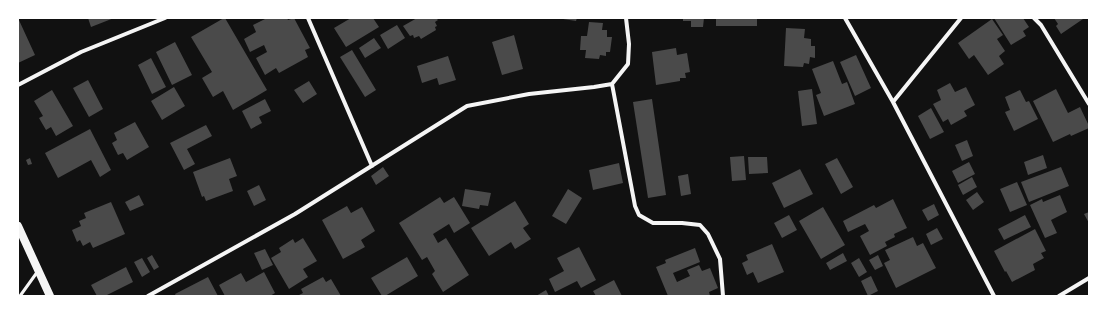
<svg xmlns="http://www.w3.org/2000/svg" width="1107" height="314" font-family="'PT Sans',sans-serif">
<rect width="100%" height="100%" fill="#111"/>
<path fill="#4a4a4a" d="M 18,18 L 35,55 L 18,63 Z
M 88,18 L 114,18 L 91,27 Z
M 224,18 L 225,18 L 267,90 L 233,110 L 223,91 L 213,97 L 202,78 L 212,72 L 191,37 Z
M 267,18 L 287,18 L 288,20 L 294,18 L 310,48 L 305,50 L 308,57 L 279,73 L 276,68 L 265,75 L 256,58 L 267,52 L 264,45 L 250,52 L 244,39 L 256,32 L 253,25 Z
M 351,18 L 373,18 L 379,27 L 346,47 L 334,28 Z
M 417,18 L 436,18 L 438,20 L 435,22 L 437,26 L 435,27 L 436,30 L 421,39 L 419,36 L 414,38 L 413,35 L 410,36 L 403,26 Z
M 564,18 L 577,18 L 576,21 L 563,19 Z
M 683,18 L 704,18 L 703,27 L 691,27 L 691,21 L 683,21 Z
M 716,18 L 757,18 L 757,26 L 716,26 Z
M 994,18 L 1023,18 L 1029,27 L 1023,31 L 1026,36 L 1011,45 Z
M 1054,18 L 1082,18 L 1083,19 L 1061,34 L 1056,26 L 1058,24 Z
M 992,19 L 1003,35 L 997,39 L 1005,51 L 999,56 L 1004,64 L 988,75 L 974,55 L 969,59 L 958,43 Z
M 589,22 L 603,23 L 602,30 L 607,30 L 607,37 L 612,37 L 610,52 L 606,52 L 606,56 L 600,55 L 599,59 L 585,58 L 586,50 L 580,50 L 581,36 L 587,36 Z
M 397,25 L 405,38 L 388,49 L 380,35 Z
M 786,28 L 805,29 L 804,38 L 811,39 L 811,46 L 815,46 L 815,58 L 810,57 L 809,64 L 804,63 L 803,67 L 784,66 Z
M 514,35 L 523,69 L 502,75 L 492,42 Z
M 374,38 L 381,48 L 365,58 L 359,48 Z
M 175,42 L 192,75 L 172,85 L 156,52 Z
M 676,48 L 677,55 L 687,53 L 690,72 L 685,73 L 686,78 L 680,78 L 680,81 L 656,85 L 652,52 Z
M 352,50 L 376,90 L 365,97 L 340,57 Z
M 856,55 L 871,88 L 855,96 L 840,62 Z
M 448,56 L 456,80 L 439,85 L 437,78 L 422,83 L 417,66 Z
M 151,58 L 166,87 L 152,94 L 138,65 Z
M 833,61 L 842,84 L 847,82 L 855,104 L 824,116 L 816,95 L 821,93 L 812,69 Z
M 88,80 L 103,109 L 89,117 L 73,88 Z
M 309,81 L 317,94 L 303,103 L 294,90 Z
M 950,83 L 955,92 L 966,87 L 975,105 L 964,111 L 967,116 L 951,125 L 948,119 L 943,122 L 933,104 L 941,100 L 937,90 Z
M 174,87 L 185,106 L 162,120 L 151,101 Z
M 812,89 L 817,124 L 802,126 L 798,91 Z
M 1056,89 L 1068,113 L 1080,107 L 1089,126 L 1089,128 L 1071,136 L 1070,134 L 1053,142 L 1033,101 Z
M 52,90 L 73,126 L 56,136 L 51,127 L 46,130 L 39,118 L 43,116 L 34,101 Z
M 1020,90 L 1026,102 L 1029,101 L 1038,119 L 1014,131 L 1005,112 L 1010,110 L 1005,97 Z
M 265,99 L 271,111 L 259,117 L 262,123 L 251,129 L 242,111 Z
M 652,99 L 666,195 L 648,198 L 633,102 Z
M 931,108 L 944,132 L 930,139 L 918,116 Z
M 135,122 L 149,147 L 127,160 L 123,153 L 118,155 L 112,143 L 117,140 L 114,133 Z
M 206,125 L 212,136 L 187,149 L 195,164 L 184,170 L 170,143 Z
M 90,129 L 111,170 L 100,177 L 91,160 L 58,178 L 45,153 Z
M 967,140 L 973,156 L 962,161 L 955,145 Z
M 1043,155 L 1047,168 L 1028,175 L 1024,162 Z
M 744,156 L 746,180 L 732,181 L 730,157 Z
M 748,157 L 767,157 L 768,173 L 749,174 Z
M 30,158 L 32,164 L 28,165 L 26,160 Z
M 230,158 L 237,176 L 229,179 L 233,191 L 206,201 L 204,196 L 202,197 L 193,172 Z
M 837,158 L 853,187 L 841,194 L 825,164 Z
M 969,162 L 975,174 L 958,183 L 952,171 Z
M 619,163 L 623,183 L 593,190 L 589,170 Z
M 383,167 L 389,176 L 376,185 L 371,176 Z
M 1061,167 L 1069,186 L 1029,202 L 1021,182 Z
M 800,169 L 813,194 L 784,208 L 772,183 Z
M 688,174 L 691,194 L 681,196 L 678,176 Z
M 972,177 L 977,187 L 963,195 L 958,185 Z
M 1017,182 L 1027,205 L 1010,212 L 1000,189 Z
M 259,185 L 266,200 L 254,206 L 247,191 Z
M 465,189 L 491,193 L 488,206 L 480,205 L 479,209 L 462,206 Z
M 568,189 L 582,198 L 566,224 L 552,216 Z
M 977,192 L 984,202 L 973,210 L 966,200 Z
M 139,195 L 144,205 L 130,211 L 125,202 Z
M 1060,195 L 1067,212 L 1051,220 L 1057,233 L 1045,238 L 1030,205 L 1042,199 L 1043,202 Z
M 440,197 L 444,203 L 454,197 L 470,223 L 454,233 L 449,224 L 433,234 L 438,243 L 446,238 L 469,275 L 443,292 L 432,274 L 435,271 L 427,257 L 422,260 L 399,223 Z
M 893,199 L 907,228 L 894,234 L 895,237 L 885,242 L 887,246 L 870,255 L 860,236 L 869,231 L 865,224 L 848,232 L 843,221 L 874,205 L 876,208 Z
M 515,201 L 529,224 L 523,228 L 531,239 L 515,249 L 511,242 L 489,256 L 471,228 Z
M 111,202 L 125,234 L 93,248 L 90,242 L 83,246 L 80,240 L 77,242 L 72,230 L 81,226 L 79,221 L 86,218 L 84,213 Z
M 934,204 L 939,215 L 928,221 L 922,210 Z
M 347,206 L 351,213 L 362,207 L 375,231 L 361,240 L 365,247 L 343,259 L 322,220 Z
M 823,207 L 845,245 L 821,259 L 799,221 Z
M 1089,212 L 1089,223 L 1084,214 Z
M 789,215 L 797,230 L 782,238 L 774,223 Z
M 1025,215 L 1031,227 L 1004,240 L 998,229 Z
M 937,228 L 943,239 L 931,245 L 926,234 Z
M 1035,229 L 1046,251 L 1041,253 L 1044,258 L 1033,264 L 1035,270 L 1012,282 L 1006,271 L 1005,272 L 994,251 Z
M 913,237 L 917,246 L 923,243 L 936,268 L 896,288 L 884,263 L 890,260 L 885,250 Z
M 303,238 L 317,261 L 303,269 L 308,277 L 289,289 L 271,258 L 281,252 L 279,248 L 293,239 L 295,243 Z
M 772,244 L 784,272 L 758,283 L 753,272 L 747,275 L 742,263 L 748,260 L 746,255 Z
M 579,247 L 596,280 L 581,288 L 577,281 L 555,292 L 549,279 L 564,271 L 557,258 Z
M 695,248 L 700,262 L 673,273 L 677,282 L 690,276 L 687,270 L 699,265 L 702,271 L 710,268 L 718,288 L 709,292 L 710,296 L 668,296 L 656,267 L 666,263 L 665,260 Z
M 265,249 L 273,265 L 262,270 L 254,253 Z
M 843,253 L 847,261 L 830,270 L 826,263 Z
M 152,255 L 159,267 L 154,270 L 147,258 Z
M 878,255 L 883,266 L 875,270 L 869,260 Z
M 407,257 L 418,276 L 385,296 L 382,296 L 371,278 Z
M 142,258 L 150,272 L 142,277 L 134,262 Z
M 859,258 L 867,272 L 859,277 L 851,263 Z
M 126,267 L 133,282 L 105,296 L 97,296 L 91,285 Z
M 264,272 L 275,293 L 270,296 L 225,296 L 219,285 L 241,273 L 246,282 Z
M 871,276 L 878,291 L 868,296 L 861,281 Z
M 208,277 L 218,296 L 176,296 L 175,294 Z
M 323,277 L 326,282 L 331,279 L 341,296 L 297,296 L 303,293 L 301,289 Z
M 614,280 L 622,296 L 596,296 L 593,291 Z
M 546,290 L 549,296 L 536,296 Z"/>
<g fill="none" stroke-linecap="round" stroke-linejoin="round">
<path stroke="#f5f5f5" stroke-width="3" d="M 20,296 L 38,271"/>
<path stroke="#f5f5f5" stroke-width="4" d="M 308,18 L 372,166
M 845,18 L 893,102 L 994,296
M 1034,18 L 1041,25 L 1089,104
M 612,84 L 635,206 L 639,215 L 653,223 L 682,223 L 700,225 L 708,234 L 720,259 L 723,296
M 18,85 L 81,52 L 165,18
M 893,102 L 961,18
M 148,296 L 295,214 L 467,106 L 529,94 L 594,87 L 612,84 L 628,64 L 629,44 L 626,18
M 1059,296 L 1089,278"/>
<path stroke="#f5f5f5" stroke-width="8" d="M 18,226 L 50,296"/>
</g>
<rect width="1107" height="314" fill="none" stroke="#ffffff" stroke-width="38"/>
</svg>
